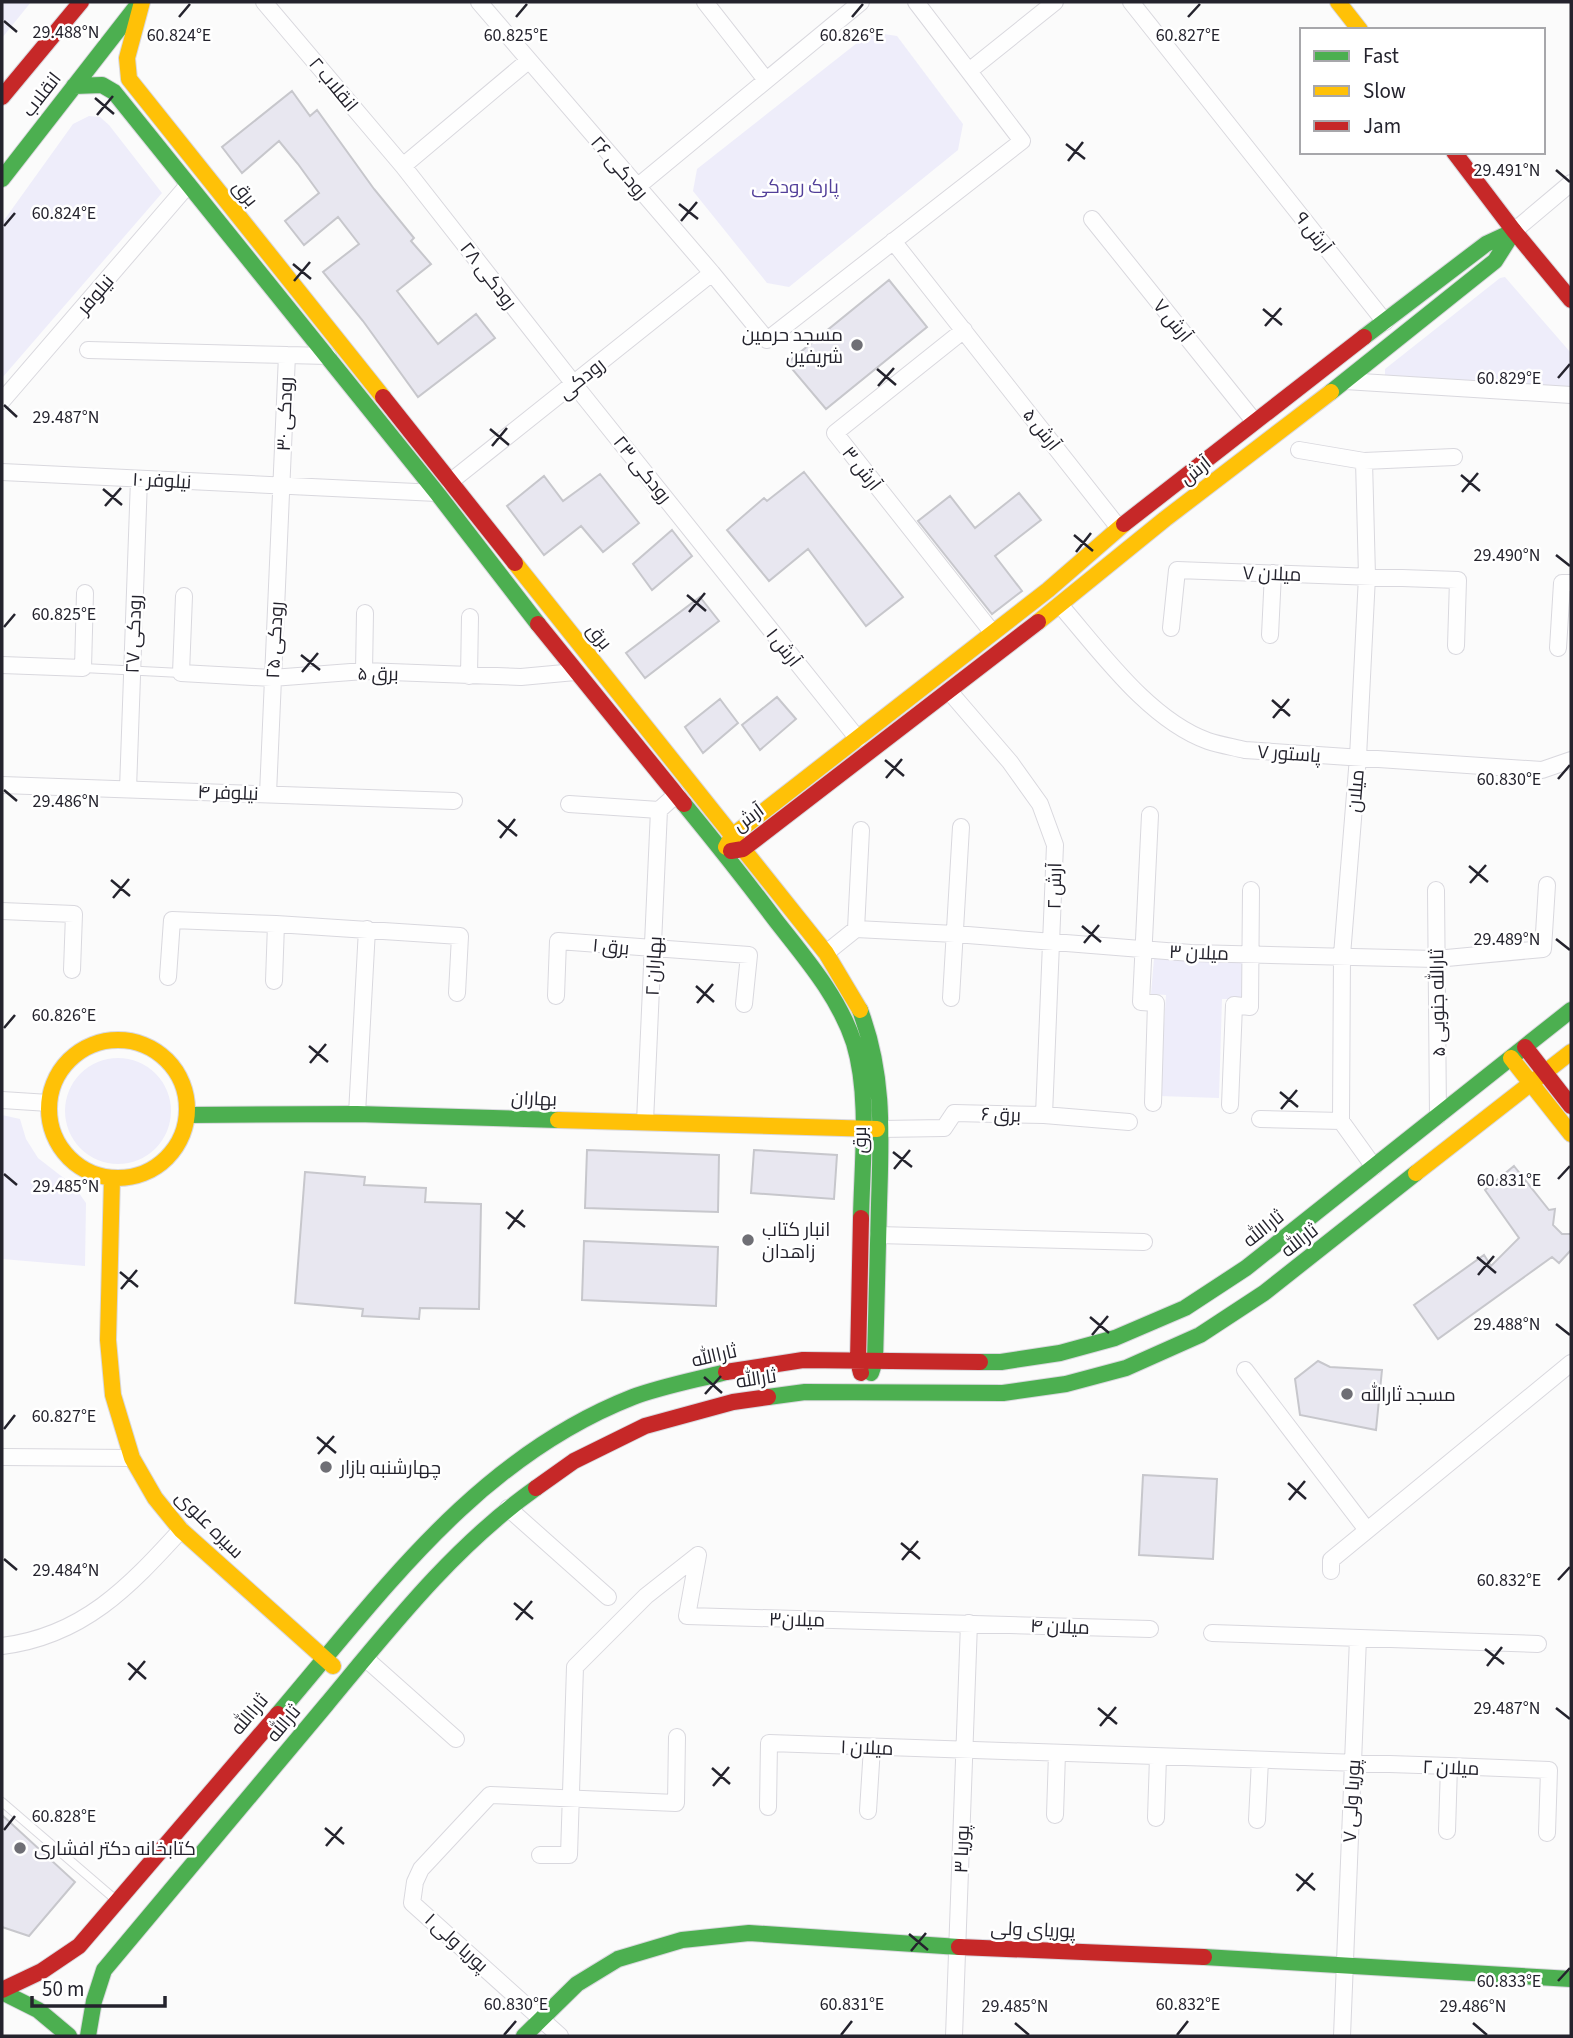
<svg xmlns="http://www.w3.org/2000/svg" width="1573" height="2038" font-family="'Source Sans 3',Cairo,sans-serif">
<rect width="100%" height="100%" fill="#fbfbfb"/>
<path fill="#eeedfa" d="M 2,2 L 31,2 L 2,38 Z
M 871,32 L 897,36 L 963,124 L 958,150 L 789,287 L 767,283 L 693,191 L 697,169 Z
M 89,116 L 100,117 L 109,125 L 162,193 L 2,378 L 2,223 L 73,124 Z
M 1505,277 L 1571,353 L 1571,386 L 1561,391 L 1385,378 L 1385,369 L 1500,278 Z
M 1154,958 L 1243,963 L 1243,999 L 1222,999 L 1219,1098 L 1159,1096 L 1166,995 L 1151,994 Z
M65 1111a53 53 0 1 1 106 0a53 53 0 1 1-106 0Z
M 2,1115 L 20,1119 L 26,1139 L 38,1158 L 74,1186 L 86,1203 L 85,1266 L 2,1259 Z"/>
<path fill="#e8e7f0" stroke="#c7c7cc" stroke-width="2" d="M 292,91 L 310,116 L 317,110 L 374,189 L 414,238 L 411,241 L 431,264 L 397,291 L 438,344 L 476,314 L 495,338 L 418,397 L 363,321 L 323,272 L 359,244 L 338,217 L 304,245 L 285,221 L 319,193 L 298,164 L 279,141 L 242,173 L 222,147 Z
M 889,280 L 927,327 L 826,409 L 787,363 Z
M 804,472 L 903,597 L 866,626 L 808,549 L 769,581 L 727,530 L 764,498 L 767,501 Z
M 600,474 L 639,523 L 603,552 L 581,526 L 544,555 L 507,506 L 544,476 L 563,501 Z
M 1019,493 L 1041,520 L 995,556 L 1022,591 L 992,614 L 918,521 L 950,496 L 975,528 Z
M 672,530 L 692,556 L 652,590 L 633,564 Z
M 700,597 L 719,621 L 645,678 L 626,653 Z
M 777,697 L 796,719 L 760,750 L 742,725 Z
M 720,699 L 738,723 L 703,753 L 685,727 Z
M 587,1150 L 719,1155 L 718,1212 L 585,1208 Z
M 754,1150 L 837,1155 L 834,1199 L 751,1193 Z
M 1514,1166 L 1549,1210 L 1555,1209 L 1553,1225 L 1562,1234 L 1571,1234 L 1571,1250 L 1559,1263 L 1552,1257 L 1438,1339 L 1414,1305 L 1484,1255 L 1491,1266 L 1519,1238 L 1485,1190 Z
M 305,1172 L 365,1177 L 364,1185 L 426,1188 L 425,1202 L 481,1204 L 479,1309 L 420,1308 L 419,1319 L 362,1316 L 363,1309 L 295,1303 Z
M 584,1241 L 718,1247 L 716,1306 L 582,1300 Z
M 1318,1361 L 1330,1367 L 1382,1370 L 1376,1430 L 1300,1415 L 1295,1379 Z
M 1143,1475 L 1217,1479 L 1213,1559 L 1139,1555 Z
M 2,1815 L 75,1882 L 29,1936 L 2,1927 Z"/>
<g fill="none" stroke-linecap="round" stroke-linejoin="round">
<defs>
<path id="lane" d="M 83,668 L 181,673
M 2,1802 L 116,1900"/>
<path id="street" d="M 264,2 L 403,166 L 574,384 L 858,739
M 479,2 L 712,273 L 767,340 L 1022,141 L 916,2
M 705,2 L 766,80
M 1131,2 L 1385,322
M 969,71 L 1055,2
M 403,166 L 528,61
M 637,187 L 861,2
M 1092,219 L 1254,421
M 1514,231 L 1571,183
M 893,241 L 1119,528
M 964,330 L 835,433 L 992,632
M 88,350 L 287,355 L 268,794
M 287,355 L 328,356
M 1345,381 L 1571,395
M 2,401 L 188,185
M 1299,450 L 1364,461 L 1454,457
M 2,472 L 437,493
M 450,482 L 712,273
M 184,596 L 181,673 L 272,678 L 364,671 L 521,677 L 575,672
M 1060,605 C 1100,651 1149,720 1208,741 C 1220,745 1233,747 1245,750 L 1542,770 L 1571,760
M 1171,628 L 1177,570 L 1458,580 L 1456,646
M 1270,635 L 1273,573
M 1558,648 L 1562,583 L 1571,583
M 2,665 L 83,668 L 85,593
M 364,671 L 365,613
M 469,676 L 470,617
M 949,691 L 1010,762 L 1040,804 L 1055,845 L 1044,1115
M 2,785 L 454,801
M 128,789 L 139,479
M 569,804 L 659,810 L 677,794
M 1150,815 L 1141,1002 L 1156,1003 L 1153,1103
M 1436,890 L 1438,1116
M 2,911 L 74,914 L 72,970
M 856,929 L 955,934 L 1191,953 L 1436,959 L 1543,949 L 1547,885
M 826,953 L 856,929 L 861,830
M 168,977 L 172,920 L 276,924 L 460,936 L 457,993
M 274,981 L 276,924
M 556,996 L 558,941 L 749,955 L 744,1004
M 951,998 L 961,827
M 2,1100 L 49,1103
M 1230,1105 L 1234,1005 L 1250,1007 L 1251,890
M 357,1114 L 367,929
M 1260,1119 L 1341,1121
M 1341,1121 L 1342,955 L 1358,757 L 1367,576 L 1364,461
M 1341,1121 L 1374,1167
M 645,1122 L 659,810
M 881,1129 L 944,1128 L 954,1113 L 1044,1115 L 1129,1122
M 878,1235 L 1144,1242
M 1245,1370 L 1367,1530
M 2,1457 L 132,1458
M 508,1508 L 608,1597
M 698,1555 L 687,1616 L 1150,1629
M 1331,1571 L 1331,1560 L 1571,1363
M 1212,1633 L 1538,1644
M 2,1646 C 83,1636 129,1587 181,1530
M 365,1658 L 456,1739
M 768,1807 L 769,1743 L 1449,1766 L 1549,1770 L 1547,1833
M 868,1811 L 872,1747
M 1055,1815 L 1057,1753
M 1156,1818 L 1158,1757
M 1257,1820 L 1260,1760
M 1447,1831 L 1449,1766
M 540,1855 L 569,1855 L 575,1667 L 646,1596 L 698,1555
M 560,2036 L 412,1903 L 415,1882 L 421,1869 L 490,1795 L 676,1803 L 677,1737
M 954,2036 L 969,1623
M 1342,2036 L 1358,1638"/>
<path id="fast" d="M 74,86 L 102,85 L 114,92 L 437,493 L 538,624
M 2,179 L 136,7
M 1364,337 L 1486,244 L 1514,231
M 1331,392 L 1495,261 L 1514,231
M 684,804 C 716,843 747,882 777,922 C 806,959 839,997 854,1043 C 870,1096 862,1163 861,1218
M 860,1010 C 885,1076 881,1136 879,1205 C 878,1257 876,1309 875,1361 L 871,1373
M 187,1115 L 357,1114 L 558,1120
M 980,1362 L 1001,1362 L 1060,1353 L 1115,1338 L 1185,1308 L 1246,1268 L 1571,1010
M 768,1397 L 805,1392 L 1003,1393 L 1066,1384 L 1126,1368 L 1200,1335 L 1264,1293 L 1416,1173
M 278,1714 C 383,1591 477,1458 633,1397 C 663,1386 696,1380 726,1372
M 1204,1957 L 1571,1979
M 2,1992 L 38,2010 L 69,2036
M 88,2036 L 94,2001 L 104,1970 C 178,1882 252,1794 326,1705 C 390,1628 453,1547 536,1488
M 524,2036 L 577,1984 L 618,1959 L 682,1940 L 749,1933 L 959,1947"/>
<path id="slow" d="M 142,2 L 127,58 L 129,79 L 383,397
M 1338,2 L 1360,30
M 515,563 L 826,953 L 860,1010
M 1038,622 L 1165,519 L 1331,392
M 726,847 L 732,836 L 1048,590 L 1124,524
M49 1109a69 69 0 1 1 138 0a69 69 0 1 1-138 0Z
M 1511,1058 L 1571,1134
M 558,1120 L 877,1129
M 1416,1173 L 1571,1052
M 112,1178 L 108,1340 L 113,1395 L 132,1458 L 155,1498 L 181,1530 L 333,1666"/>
<path id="jam" d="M 2,97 L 81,2
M 1454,152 L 1514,231 L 1571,300
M 383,397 L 515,563
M 1124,524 L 1364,337
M 538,624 L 684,804
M 731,851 L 743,849 L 1038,622
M 1525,1047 L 1571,1106
M 726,1372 L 803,1360 L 980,1362
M 861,1373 L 858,1361 L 861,1218
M 536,1488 L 574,1461 L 645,1426 L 733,1402 L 768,1397
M 959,1947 L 1204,1957
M 2,1990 L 42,1971 L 79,1946 L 278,1714"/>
</defs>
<use href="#lane" stroke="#d9d8de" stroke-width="10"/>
<use href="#street" stroke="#d9d8de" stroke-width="18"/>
<use href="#fast" stroke="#d9d8de" stroke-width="18"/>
<use href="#slow" stroke="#d9d8de" stroke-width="18"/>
<use href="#jam" stroke="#d9d8de" stroke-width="18"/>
<use href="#lane" stroke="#fefefe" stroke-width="8"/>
<use href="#street" stroke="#fefefe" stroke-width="16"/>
<use href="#fast" stroke="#4caf50" stroke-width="16"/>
<use href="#slow" stroke="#ffc107" stroke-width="16"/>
<use href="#jam" stroke="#c62828" stroke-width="16"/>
</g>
<path fill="none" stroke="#24232d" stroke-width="2.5" d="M 179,17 L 190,4M 516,17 L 527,4M 852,17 L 863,4M 1188,17 L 1200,4M 4,21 L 17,32M 95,98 L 114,114M 97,115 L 113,96M 1066,144 L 1085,159M 1068,161 L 1083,142M 1556,170 L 1570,182M 679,204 L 698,219M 681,221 L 697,202M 4,226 L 15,213M 293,264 L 311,279M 294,281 L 310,262M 1263,309 L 1282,325M 1265,326 L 1281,308M 877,369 L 896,385M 1558,378 L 1570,364M 878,386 L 894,368M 4,405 L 17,417M 490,429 L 509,445M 492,446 L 507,428M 1461,475 L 1480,491M 103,489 L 122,505M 1462,492 L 1478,473M 105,506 L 121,488M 1074,535 L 1093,551M 1076,552 L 1091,533M 1556,555 L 1570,566M 687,595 L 706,611M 689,612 L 705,593M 4,627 L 15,614M 301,655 L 320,670M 302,672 L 318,653M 1272,700 L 1290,716M 1273,718 L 1289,699M 885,760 L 904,776M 886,778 L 902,759M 1558,779 L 1570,765M 4,790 L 17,801M 498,820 L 517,836M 500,838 L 515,819M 1469,866 L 1488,882M 111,880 L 130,896M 1470,883 L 1486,865M 113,898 L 129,879M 1082,926 L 1101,942M 1556,939 L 1570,950M 1084,943 L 1099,925M 696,986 L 714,1002M 697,1003 L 713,984M 4,1028 L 15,1015M 309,1046 L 328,1062M 310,1063 L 326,1044M 1280,1092 L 1298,1107M 1281,1109 L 1297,1090M 893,1152 L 912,1167M 894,1169 L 910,1150M 4,1174 L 17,1185M 1558,1179 L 1570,1166M 506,1212 L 525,1227M 508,1229 L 523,1210M 1477,1257 L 1496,1273M 120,1272 L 138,1287M 1478,1275 L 1494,1256M 121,1289 L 137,1270M 1090,1317 L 1109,1333M 1556,1324 L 1570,1335M 1092,1335 L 1108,1316M 704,1377 L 722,1393M 705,1394 L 721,1376M 4,1429 L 15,1415M 317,1437 L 336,1453M 318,1454 L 334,1436M 1288,1483 L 1306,1499M 1289,1500 L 1305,1481M 901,1543 L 920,1559M 4,1559 L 17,1570M 902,1560 L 918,1541M 1558,1580 L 1570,1567M 514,1603 L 533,1619M 516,1620 L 532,1601M 1485,1649 L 1504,1664M 128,1663 L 146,1679M 1487,1666 L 1502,1647M 129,1680 L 145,1661M 1098,1708 L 1117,1724M 1556,1708 L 1570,1719M 1100,1726 L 1116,1707M 712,1768 L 730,1784M 713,1786 L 729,1767M 325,1828 L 344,1844M 4,1830 L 15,1816M 326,1846 L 342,1827M 1296,1874 L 1315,1890M 1297,1891 L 1313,1873M 909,1934 L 928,1950M 911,1951 L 926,1933M 1558,1981 L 1570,1968M 1015,2023 L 1029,2035M 1473,2023 L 1487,2035M 504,2035 L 516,2021M 841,2035 L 852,2021M 1177,2035 L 1188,2021"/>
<g fill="#6f6f75" stroke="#fff" stroke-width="2.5">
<circle cx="857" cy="345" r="7"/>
<circle cx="748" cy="1240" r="7"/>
<circle cx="1347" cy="1394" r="7"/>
<circle cx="326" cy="1467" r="7"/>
<circle cx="20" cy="1848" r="7"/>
</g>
<g text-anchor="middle" stroke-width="5" stroke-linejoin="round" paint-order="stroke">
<g font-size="19" fill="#24232d" stroke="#fff">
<text transform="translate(334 84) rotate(50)" y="7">انقلاب ۲</text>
<text transform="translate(41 94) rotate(-52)" y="7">انقلاب</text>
<text transform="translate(620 167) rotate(49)" y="7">رودکی ۲۶</text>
<text transform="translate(246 193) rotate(51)" y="7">برق</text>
<text transform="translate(1314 232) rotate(52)" y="7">آرش ۹</text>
<text transform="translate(489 275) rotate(52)" y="7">رودکی ۲۸</text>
<text transform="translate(95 294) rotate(-49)" y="7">نیلوفر</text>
<text transform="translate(1173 320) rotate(51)" y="7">آرش ۷</text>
<text transform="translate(581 378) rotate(-39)" y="7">رودکی</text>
<text transform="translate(284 414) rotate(-88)" y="7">رودکی ۳۰</text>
<text transform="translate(1042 429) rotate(52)" y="7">آرش ۵</text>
<text transform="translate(862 468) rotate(52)" y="7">آرش ۳</text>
<text transform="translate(643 469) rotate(51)" y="7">رودکی ۲۳</text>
<text transform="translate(1195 470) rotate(-38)" y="7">آرش</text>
<text transform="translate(162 480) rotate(3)" y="7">نیلوفر ۱۰</text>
<text transform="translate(1272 573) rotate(2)" y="7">میلان ۷</text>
<text transform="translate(133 634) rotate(-88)" y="7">رودکی ۲۷</text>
<text transform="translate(600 636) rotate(51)" y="7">برق</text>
<text transform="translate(274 640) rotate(-87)" y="7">رودکی ۲۵</text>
<text transform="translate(784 647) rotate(52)" y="7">آرش ۱</text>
<text transform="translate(378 673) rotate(1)" y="7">برق ۵</text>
<text transform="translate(1289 753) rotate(4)" y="7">پاستور ۷</text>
<text transform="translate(1355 791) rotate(-85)" y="7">میلان</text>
<text transform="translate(228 792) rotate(2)" y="7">نیلوفر ۴</text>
<text transform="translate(748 817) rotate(-36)" y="7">آرش</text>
<text transform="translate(1054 886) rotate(-89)" y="7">آرش ۲</text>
<text transform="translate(611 946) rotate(5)" y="7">برق ۱</text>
<text transform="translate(1199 952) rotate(2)" y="7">میلان ۳</text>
<text transform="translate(653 966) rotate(-87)" y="7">بهاران ۲</text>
<text transform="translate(1437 1003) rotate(-91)" y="7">ثارالله جنوبی ۵</text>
<text transform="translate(534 1098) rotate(2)" y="7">بهاران</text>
<text transform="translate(1001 1114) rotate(2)" y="7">برق ۶</text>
<text transform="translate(859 1140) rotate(-90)" y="7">برق</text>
<text transform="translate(1263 1228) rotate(-39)" y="7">ثاراالله</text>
<text transform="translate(1299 1240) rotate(-38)" y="7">ثارالله</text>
<text transform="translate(714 1355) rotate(-13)" y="7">ثاراالله</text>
<text transform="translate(756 1378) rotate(-9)" y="7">ثارالله</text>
<text transform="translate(210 1524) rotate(45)" y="7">سیره علوی</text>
<text transform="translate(797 1619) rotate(1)" y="7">میلان۳</text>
<text transform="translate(1060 1626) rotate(2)" y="7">میلان ۴</text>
<text transform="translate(249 1714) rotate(-50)" y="7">ثاراالله</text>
<text transform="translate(283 1723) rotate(-50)" y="7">ثارالله</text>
<text transform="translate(867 1747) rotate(2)" y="7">میلان ۱</text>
<text transform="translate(1451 1767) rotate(2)" y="7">میلان ۲</text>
<text transform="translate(1351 1801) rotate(-87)" y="7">پوریا ولی ۷</text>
<text transform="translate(961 1849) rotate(-88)" y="7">پوریا ۳</text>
<text transform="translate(1033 1929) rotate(2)" y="7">پوریای ولی</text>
<text transform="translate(457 1942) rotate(42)" y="7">پوریا ولی ۱</text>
</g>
<g font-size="19" fill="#523f99" stroke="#fff">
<text x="795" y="193">پارک رودکی</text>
</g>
<g font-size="19" fill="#24232d" stroke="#fff" text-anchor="start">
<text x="843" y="341" text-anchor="end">مسجد حرمین<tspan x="843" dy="22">شریفین</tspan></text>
<text x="762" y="1236">انبار کتاب<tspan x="762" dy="22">زاهدان</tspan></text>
<text x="1361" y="1401">مسجد ثارالله</text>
<text x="340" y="1474">چهارشنبه بازار</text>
<text x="34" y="1855">کتابخانه دکتر افشاری</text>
</g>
</g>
<g font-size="18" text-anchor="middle" fill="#24232d" stroke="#fff" stroke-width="5" stroke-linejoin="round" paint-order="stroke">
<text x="66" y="38">29.488°N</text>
<text x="179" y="41">60.824°E</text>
<text x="516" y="41">60.825°E</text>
<text x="852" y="41">60.826°E</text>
<text x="1188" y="41">60.827°E</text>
<text x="1507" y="176">29.491°N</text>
<text x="64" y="219">60.824°E</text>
<text x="1509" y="384">60.829°E</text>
<text x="66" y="423">29.487°N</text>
<text x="1507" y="561">29.490°N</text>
<text x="64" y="620">60.825°E</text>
<text x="1509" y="785">60.830°E</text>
<text x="66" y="807">29.486°N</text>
<text x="1507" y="945">29.489°N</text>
<text x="64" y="1021">60.826°E</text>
<text x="1509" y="1186">60.831°E</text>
<text x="66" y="1192">29.485°N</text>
<text x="1507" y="1330">29.488°N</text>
<text x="64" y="1422">60.827°E</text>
<text x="66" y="1576">29.484°N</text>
<text x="1509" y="1586">60.832°E</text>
<text x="1507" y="1714">29.487°N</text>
<text x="64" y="1822">60.828°E</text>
<text x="1509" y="1987">60.833°E</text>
<text x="516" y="2010">60.830°E</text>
<text x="852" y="2010">60.831°E</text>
<text x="1188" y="2010">60.832°E</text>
<text x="1015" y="2012">29.485°N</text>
<text x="1473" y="2012">29.486°N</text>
</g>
<rect width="1573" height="2038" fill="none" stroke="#24232d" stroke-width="7"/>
<rect x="1300" y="28" width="245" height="126" fill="#ffffff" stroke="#a7a7ab" stroke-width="2"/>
<rect x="1314" y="51" width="35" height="10" fill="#4caf50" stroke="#a7a7ab" stroke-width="2"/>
<text x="1363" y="63" font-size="21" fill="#24232d">Fast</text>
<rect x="1314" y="86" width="35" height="10" fill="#ffc107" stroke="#a7a7ab" stroke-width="2"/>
<text x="1363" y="98" font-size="21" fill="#24232d">Slow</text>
<rect x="1314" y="121" width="35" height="10" fill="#c62828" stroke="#a7a7ab" stroke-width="2"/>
<text x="1363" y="133" font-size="21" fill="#24232d">Jam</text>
<path d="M32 1996v10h133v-10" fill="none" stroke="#24232d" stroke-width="3.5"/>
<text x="42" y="1996" font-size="21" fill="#24232d" stroke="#ffffff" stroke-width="5" paint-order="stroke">50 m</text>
</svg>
